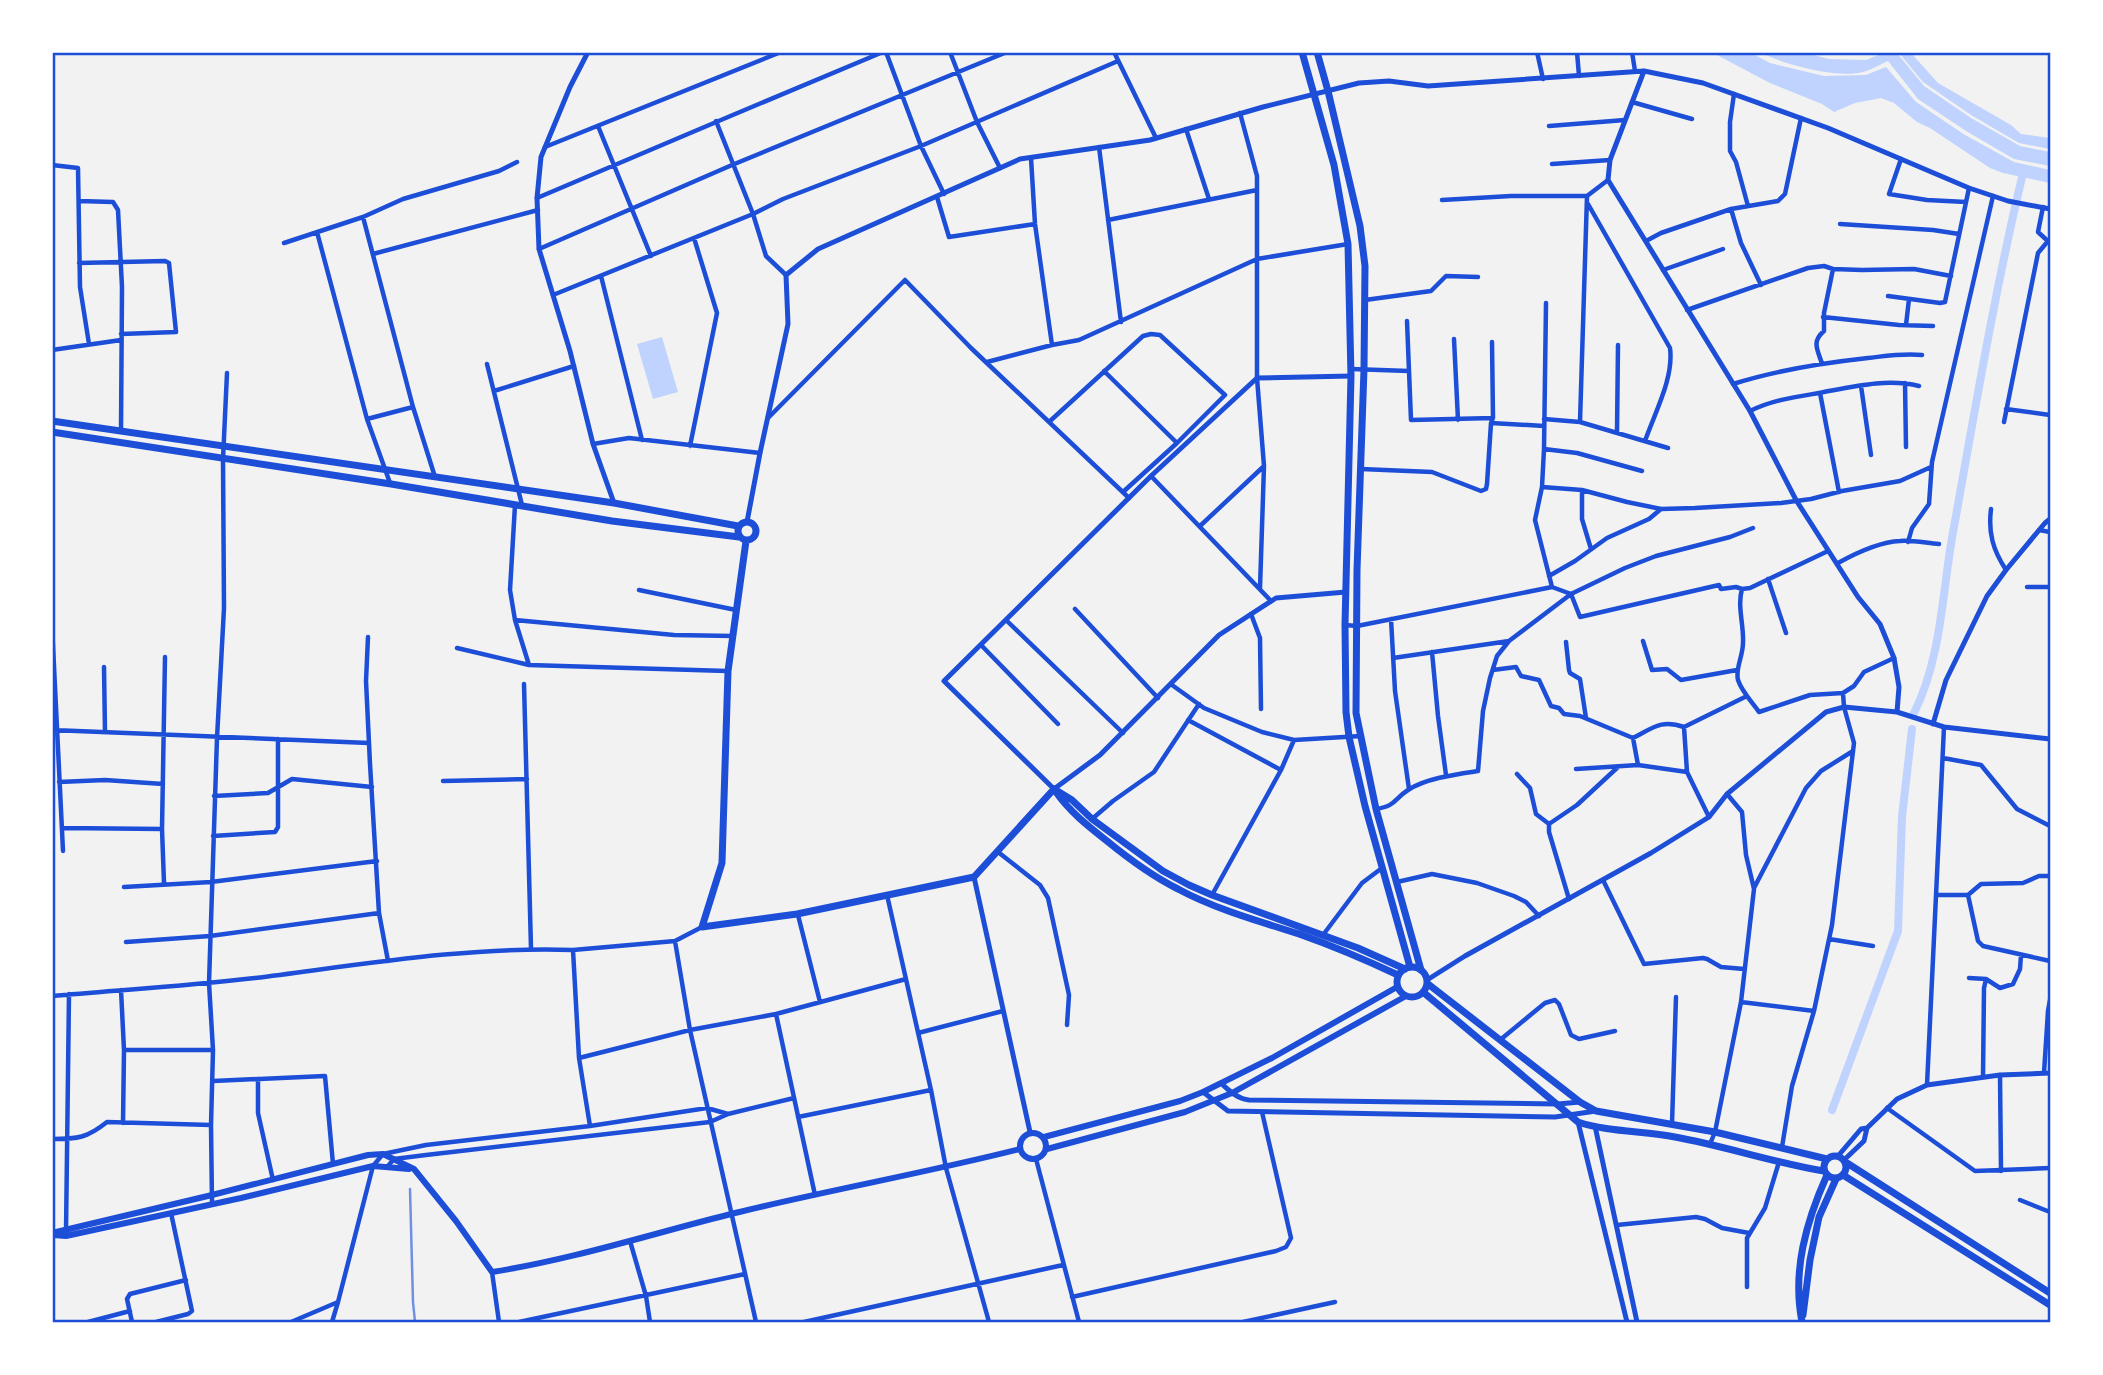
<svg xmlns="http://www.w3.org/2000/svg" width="2103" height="1375" font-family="Spectral,serif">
<rect width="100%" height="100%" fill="#f2f2f2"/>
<path fill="#bfd3fe" d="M 1713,53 L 1751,53 L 1770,63 L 1824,76 L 1866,75 L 1886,67 L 1916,102 L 1965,135 L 2014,162 L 2050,170 L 2050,183 L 2003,173 L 1990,168 L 1930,128 L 1917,122 L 1894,103 L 1881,98 L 1855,103 L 1834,112 L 1822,104 L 1770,83 Z
M 1762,53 L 1806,53 L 1829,59 L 1866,60 L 1883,53 L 1897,53 L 1924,86 L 1971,118 L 2020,146 L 2050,152 L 2050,166 L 2014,159 L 1966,131 L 1918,99 L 1888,61 C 1879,65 1871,70 1863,72 C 1840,79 1782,64 1762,53 Z
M 1899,53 L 1911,53 L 1938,83 L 2011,125 L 2021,134 L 2050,138 L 2050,149 L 2019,143 L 1971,115 L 1923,82 Z
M 662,337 L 678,392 L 653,399 L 637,344 Z"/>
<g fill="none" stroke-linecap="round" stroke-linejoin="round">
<path stroke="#bfd3fe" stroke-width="8" d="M 1914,713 C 1941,659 1942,596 1952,538 C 1974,416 1994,294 2023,173
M 1832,1110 L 1898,931 L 1902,817 L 1912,729"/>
<path stroke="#1d4ed8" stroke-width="4.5" d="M 886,52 L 921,146 L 944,194
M 950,52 L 977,122 L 1000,168
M 1114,52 L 1156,138
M 1537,52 L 1543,79
M 1577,52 L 1579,76
M 1632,52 L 1635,71
M 1734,94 L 1730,122 L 1730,151 L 1736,162 L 1748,206
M 1632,102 L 1692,119
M 1240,113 L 1257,176 L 1257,378 L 1264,466 L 1260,588
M 716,121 L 753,214 L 766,256 L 786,275
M 598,126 L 651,256
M 1549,126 L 1625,120
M 1186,129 L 1209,199
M 545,147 L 781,52
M 1099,147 L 1121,322
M 1031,158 L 1035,224 L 1052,345
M 1901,159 L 1889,194 L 1927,200 L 1966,202
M 1552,164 L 1610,160
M 52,165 L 78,168 L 80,287 L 89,344
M 937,197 L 949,237 L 1035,224
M 537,198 C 653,149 767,100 883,52
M 1442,200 L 1511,196 L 1587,196
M 79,201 L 113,202 L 118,210 L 122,287 L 121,430
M 1588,204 L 1670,348 C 1674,378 1655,412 1645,441
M 2043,207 L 2038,232 L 2050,243
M 1731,209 L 1741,243 L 1761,285
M 363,217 L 413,407
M 1108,220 L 1257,190
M 1840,224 L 1933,230 L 1959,234
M 317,232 L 367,419 L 390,483
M 1646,241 L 1661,233 L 1731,209 L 1778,201 L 1785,194 L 1801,118
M 284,243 L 363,217 L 403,199 L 499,171 L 517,162
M 539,249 L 732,165 L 1007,52
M 373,254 L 538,210
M 79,263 L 165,261 L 169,263 L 176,332 L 121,334
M 1663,270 L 1723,249
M 601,276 L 642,440
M 553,295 L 753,214 L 783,199 L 921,146 L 1118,61
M 1888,296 L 1940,303 L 1945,302 L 1969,188
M 1365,300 L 1431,291 L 1446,276 L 1478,277
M 1687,310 L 1808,268 L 1824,266 L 1833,269 L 1862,270 L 1914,269 L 1951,276
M 1823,317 L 1899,325 L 1933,326
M 1407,321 L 1409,371
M 1906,325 L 1909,299
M 1454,339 L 1458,420
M 1492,342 L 1493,418
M 52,350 L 121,340
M 987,362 L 1052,345 L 1079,340 L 1257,259 L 1348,244
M 487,364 L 522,505
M 1822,364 C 1818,350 1811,342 1824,331 L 1824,313 L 1833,269
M 1351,369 L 1409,371 L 1411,420 L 1493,418 L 1491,423 L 1544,426
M 1905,383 L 1906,447
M 1733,384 C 1777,370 1822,363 1868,358 C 1886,356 1903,353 1922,355
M 1861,386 L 1871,455
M 494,391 L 574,366
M 1820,393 L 1839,492
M 2006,409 L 2050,415
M 1750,411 C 1772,400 1795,397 1819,393 C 1852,387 1886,378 1919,386
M 768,418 L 905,280 L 971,348 L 1129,498
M 367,419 L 413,407 L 435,477
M 1544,419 L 1580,422 L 1668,448
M 1049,422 L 1143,336 L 1151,334 L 1160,335 L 1225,395 L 1177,443 L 1104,371
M 1580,422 L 1587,196 L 1608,180
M 2004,422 L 2038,253 L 2048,241
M 1617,432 L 1618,345
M 593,444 L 629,438 L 760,453
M 690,446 L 717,313 L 694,238
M 1544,449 L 1577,453 L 1642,471
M 1361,469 L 1432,472 L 1481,491 L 1486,489 L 1487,484 L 1491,423
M 1151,476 L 1271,601
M 1542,487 L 1582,490 L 1627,502 L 1661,509 L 1695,508 L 1781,503 L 1811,499 L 1842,491 L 1900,481 L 1931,467
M 1582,490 L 1582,519 L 1591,549
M 1123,492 L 1177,443
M 515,505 L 510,590 L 515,620 L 529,665
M 1991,509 C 1988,533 1993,550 2006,570
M 1200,526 L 1263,467
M 2039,530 L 2050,532
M 1908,542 L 1912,528 L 1929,504 L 1932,462 L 1993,196
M 1838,563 C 1856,553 1878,542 1900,541 C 1913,540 1926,543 1939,544
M 1549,576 L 1575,561 L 1607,538 L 1649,519 L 1661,509
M 1768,579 L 1786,633
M 1552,587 L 1571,594 L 1580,617 L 1719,585 L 1721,589 L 1736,587 L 1742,589 L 1750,588 L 1828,551
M 2027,587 L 2050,587
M 1742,589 C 1737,606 1744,625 1743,643 C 1743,656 1735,669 1738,680 C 1742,692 1752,702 1759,712 L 1810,695 L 1843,693 L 1854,686 L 1864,672 L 1894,658
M 639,590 L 736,610
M 1075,609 L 1158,698
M 1251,614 L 1260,638 L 1261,709
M 1391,619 L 1395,691 L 1409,789
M 515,620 L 674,635 L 733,636
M 1006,620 L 1123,733
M 52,625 L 63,851
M 1345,625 L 1357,626 L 1552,587 L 1535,520 L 1542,487 L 1544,449 L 1546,303
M 368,637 L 366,681 L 370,764 L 379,913 L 388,961
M 1643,641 L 1652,670 L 1667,669 L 1681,680 L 1737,670
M 1566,642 L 1569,670 L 1570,673 L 1580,679 L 1586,718
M 981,645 L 1058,724
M 457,648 L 529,665 L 727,671
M 1432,652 L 1438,716 L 1446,775
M 1393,658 L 1509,641
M 104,667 L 105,732
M 1493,670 L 1516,667 L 1521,676 L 1539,680 L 1551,706 L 1559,708 L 1564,714 L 1580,716 L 1633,738 L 1638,765
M 524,684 L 531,948
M 1172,685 L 1204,708 L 1262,732 L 1294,740 L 1361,736
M 1188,720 L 1281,770
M 1684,727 L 1687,772
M 52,730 L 369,743
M 1633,738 C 1653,728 1661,719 1684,727 L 1747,696
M 1943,758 L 1981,765 L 2017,809 L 2050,826
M 1576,769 L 1638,765 L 1687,772 L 1709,817
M 1517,774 L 1530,788 L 1536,814 L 1549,824
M 443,781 L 527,779
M 59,782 L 105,780 L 163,784
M 214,796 L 268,793 L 292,779 L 372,787
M 1376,809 C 1396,806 1394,799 1408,790 C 1426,778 1458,774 1478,771 L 1483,711 L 1490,678 L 1497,656 L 1509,641 L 1571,594 L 1625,568 L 1656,556 L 1730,537 L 1753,528
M 1092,819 L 1113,801 L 1154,772 L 1199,704
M 1549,824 L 1577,805 L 1618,767
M 1549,824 L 1549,832 L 1569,899
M 62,828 L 162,829
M 213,836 L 275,832 L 278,827 L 278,739
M 998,852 L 1040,885 L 1048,898 L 1069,995 L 1067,1025
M 1603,880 L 1644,964 L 1703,958 L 1707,959 L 1721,967 L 1744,969
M 1397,882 L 1432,874 L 1477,883 L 1514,896 L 1526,902 L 1539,916
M 164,883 L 162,829 L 165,657
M 124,887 L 211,882 L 377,861
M 1754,888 L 1806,788 L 1821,771 L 1853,751
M 887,895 L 931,1090 L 946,1168 L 989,1322
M 1212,895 L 1281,770 L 1294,740
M 1936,895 L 1968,895 L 1981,884 L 2023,883 L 2039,876 L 2050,876
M 1968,895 L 1978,941 L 1983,946 L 2050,961
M 798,915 L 820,1002
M 1323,935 L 1362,883 L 1382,868
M 1829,939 L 1873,946
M 675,941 L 690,1030 L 756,1322
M 126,942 L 210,936 L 379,913
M 1969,978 L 1986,979 L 2000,988 L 2013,984 L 2020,969 L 2021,955
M 121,990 L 124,1050 L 213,1050
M 52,996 C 120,990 187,986 255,978 C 359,965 469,946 573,950
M 1741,1002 L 1814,1011
M 776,1014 L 815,1195
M 918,1033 L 1003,1011
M 1500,1040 L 1545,1003 L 1555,1000 L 1559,1004 L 1571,1035 L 1579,1039 L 1615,1031
M 579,1058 L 690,1030 L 776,1014 L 906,979
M 2044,1073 L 2048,1011 L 2050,1000
M 2000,1075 L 2001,1171
M 1983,1077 L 1984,988 L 1986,979
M 258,1079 L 258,1113 L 273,1180
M 213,1081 L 325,1076 L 333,1164
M 1927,1085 L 1944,727
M 1887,1108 L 1975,1171 L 2050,1168
M 798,1117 L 931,1090
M 123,1123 L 124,1050
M 1672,1124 L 1676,997
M 590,1126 L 579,1058 L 573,950 L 675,941 L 702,927
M 52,1139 C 78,1139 87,1138 107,1122 L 211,1125
M 1710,1144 L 1715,1132 L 1741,1002 L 1754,889 L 1746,855 L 1742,812 L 1727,794
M 1782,1147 L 1792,1086 L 1814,1011 L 1832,925 L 1854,743 L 1844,707 L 1843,693
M 1036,1159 L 1079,1322
M 387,1167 L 394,1159 L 426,1155 L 710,1122 L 728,1114 L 794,1098
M 2020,1200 L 2050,1212
M 212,1204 L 211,1125 L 213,1050 L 209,983 L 217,738 L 224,608 L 223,459 L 227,373
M 1617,1225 L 1696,1217 L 1705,1219 L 1722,1228 L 1749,1233
M 66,1232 L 69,994
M 630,1241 L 646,1296 L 650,1322
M 492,1272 L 499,1322
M 1747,1287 L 1747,1238 L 1765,1208 L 1779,1162
M 1072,1297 L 1276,1251 L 1286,1247 L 1291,1238 L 1262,1112
M 88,1322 L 130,1311
M 132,1322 L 127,1299 L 130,1294 L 186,1280
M 156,1322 L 188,1314 L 192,1311 L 171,1213
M 291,1322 L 338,1302 L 373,1166 L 383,1154 L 426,1145 L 590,1126 L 707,1108 L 728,1114
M 332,1322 L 338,1302
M 519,1322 L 745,1274
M 804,1322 L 1063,1265
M 1243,1322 L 1335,1302"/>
<path stroke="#1d4ed8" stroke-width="5" d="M 588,52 L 570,87 L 541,157 L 537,198 L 539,249 L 570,351 L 593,444 L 614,503
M 1644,71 L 1610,160 L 1608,180 L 1750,411 L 1796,500 L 1858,597 L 1880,624 L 1894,658 L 1899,687 L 1897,712
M 747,522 L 760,453 L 788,324 L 786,275 L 818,249 L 1020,159 L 1150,140 L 1263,107 L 1359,83 L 1389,81 L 1428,86 L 1644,71 L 1703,83 L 1828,128 L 1969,188 L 2008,201 L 2050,209
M 1346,592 L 1276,598 L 1219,635 L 1100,755 L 1054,789 L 944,681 L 1151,476 L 1257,378 L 1351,376
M 1933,724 L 1946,680 L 1987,596 L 2006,570 L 2045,523 L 2050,519
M 974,877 L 1030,1132
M 1427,980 L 1465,956 L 1651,853 L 1709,817 L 1727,794 L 1826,712 L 1844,707 L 1897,712 L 1944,727 L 2050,739
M 1221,1083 C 1229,1091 1238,1099 1249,1100 L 1558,1104 L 1580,1102
M 1203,1092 L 1228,1111 L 1555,1117 L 1596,1111
M 1578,1122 L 1627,1322
M 1595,1126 L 1637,1322
M 1838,1156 L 1861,1129 L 1867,1128 L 1897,1099 L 1927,1085 L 2000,1075 L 2050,1073
M 1844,1160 L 1864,1141 L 1867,1128"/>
<path stroke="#1d4ed8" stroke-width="6" d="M1020 1146a13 13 0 1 1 26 0a13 13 0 1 1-26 0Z
M 1044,1137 L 1180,1101 L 1203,1092 L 1272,1058 L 1397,987
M 1047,1149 L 1185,1112 L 1232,1093 L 1406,996
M 52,1233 L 212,1195 L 368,1155 L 383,1154 L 414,1169 L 456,1221 L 492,1272 C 575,1259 654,1233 735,1213 C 829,1190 925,1173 1020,1149
M 53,1235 L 66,1236 L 241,1198 L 373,1166 L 409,1169"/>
<path stroke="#1d4ed8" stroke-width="7" d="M 1302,52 L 1334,165 L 1348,244 L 1351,376 L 1345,625 L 1346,712 L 1349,737 L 1365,806 L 1410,967
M 1317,52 L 1328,91 L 1360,226 L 1365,266 L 1364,369 L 1357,570 L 1356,713 L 1376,809 L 1421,970
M 1803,1315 L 1810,1260 L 1819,1217 L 1836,1179
M 1802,1322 C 1792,1271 1806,1222 1827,1175"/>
<path stroke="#1d4ed8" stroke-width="7" d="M 52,421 L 614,503 L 738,526
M 52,432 L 391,484 L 612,521 L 739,537
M738 531a9 9 0 1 1 18 0a9 9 0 1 1-18 0Z
M 746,541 L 728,671 L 722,863 L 702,927 L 797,914 L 974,877 L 1054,789
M 1054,789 L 1072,800 L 1092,819 L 1163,871 L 1189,885 L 1212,895 L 1358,948 L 1405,969
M 1056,792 C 1070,812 1088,826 1107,841 C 1129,859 1152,876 1178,889 C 1215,909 1258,921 1299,934 C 1333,946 1366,960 1398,975
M1397 982a15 15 0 1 1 30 0a15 15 0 1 1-30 0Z
M 1428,984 L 1580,1102 L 1596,1111 L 1715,1132 L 1827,1159
M 1423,992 L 1578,1122 C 1607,1132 1644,1131 1675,1137 C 1725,1146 1775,1163 1824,1171
M1824 1167a11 11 0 1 1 22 0a11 11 0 1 1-22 0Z
M 1847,1163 L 2050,1293
M 1843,1175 L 2050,1305"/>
<path stroke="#7290e2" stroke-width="2.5" d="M 410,1189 L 413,1302 L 415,1322"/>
</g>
<rect width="2103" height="1375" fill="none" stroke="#ffffff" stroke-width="108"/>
<rect x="54" y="54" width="1995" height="1267" fill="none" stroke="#1d4ed8" stroke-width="2.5"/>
</svg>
